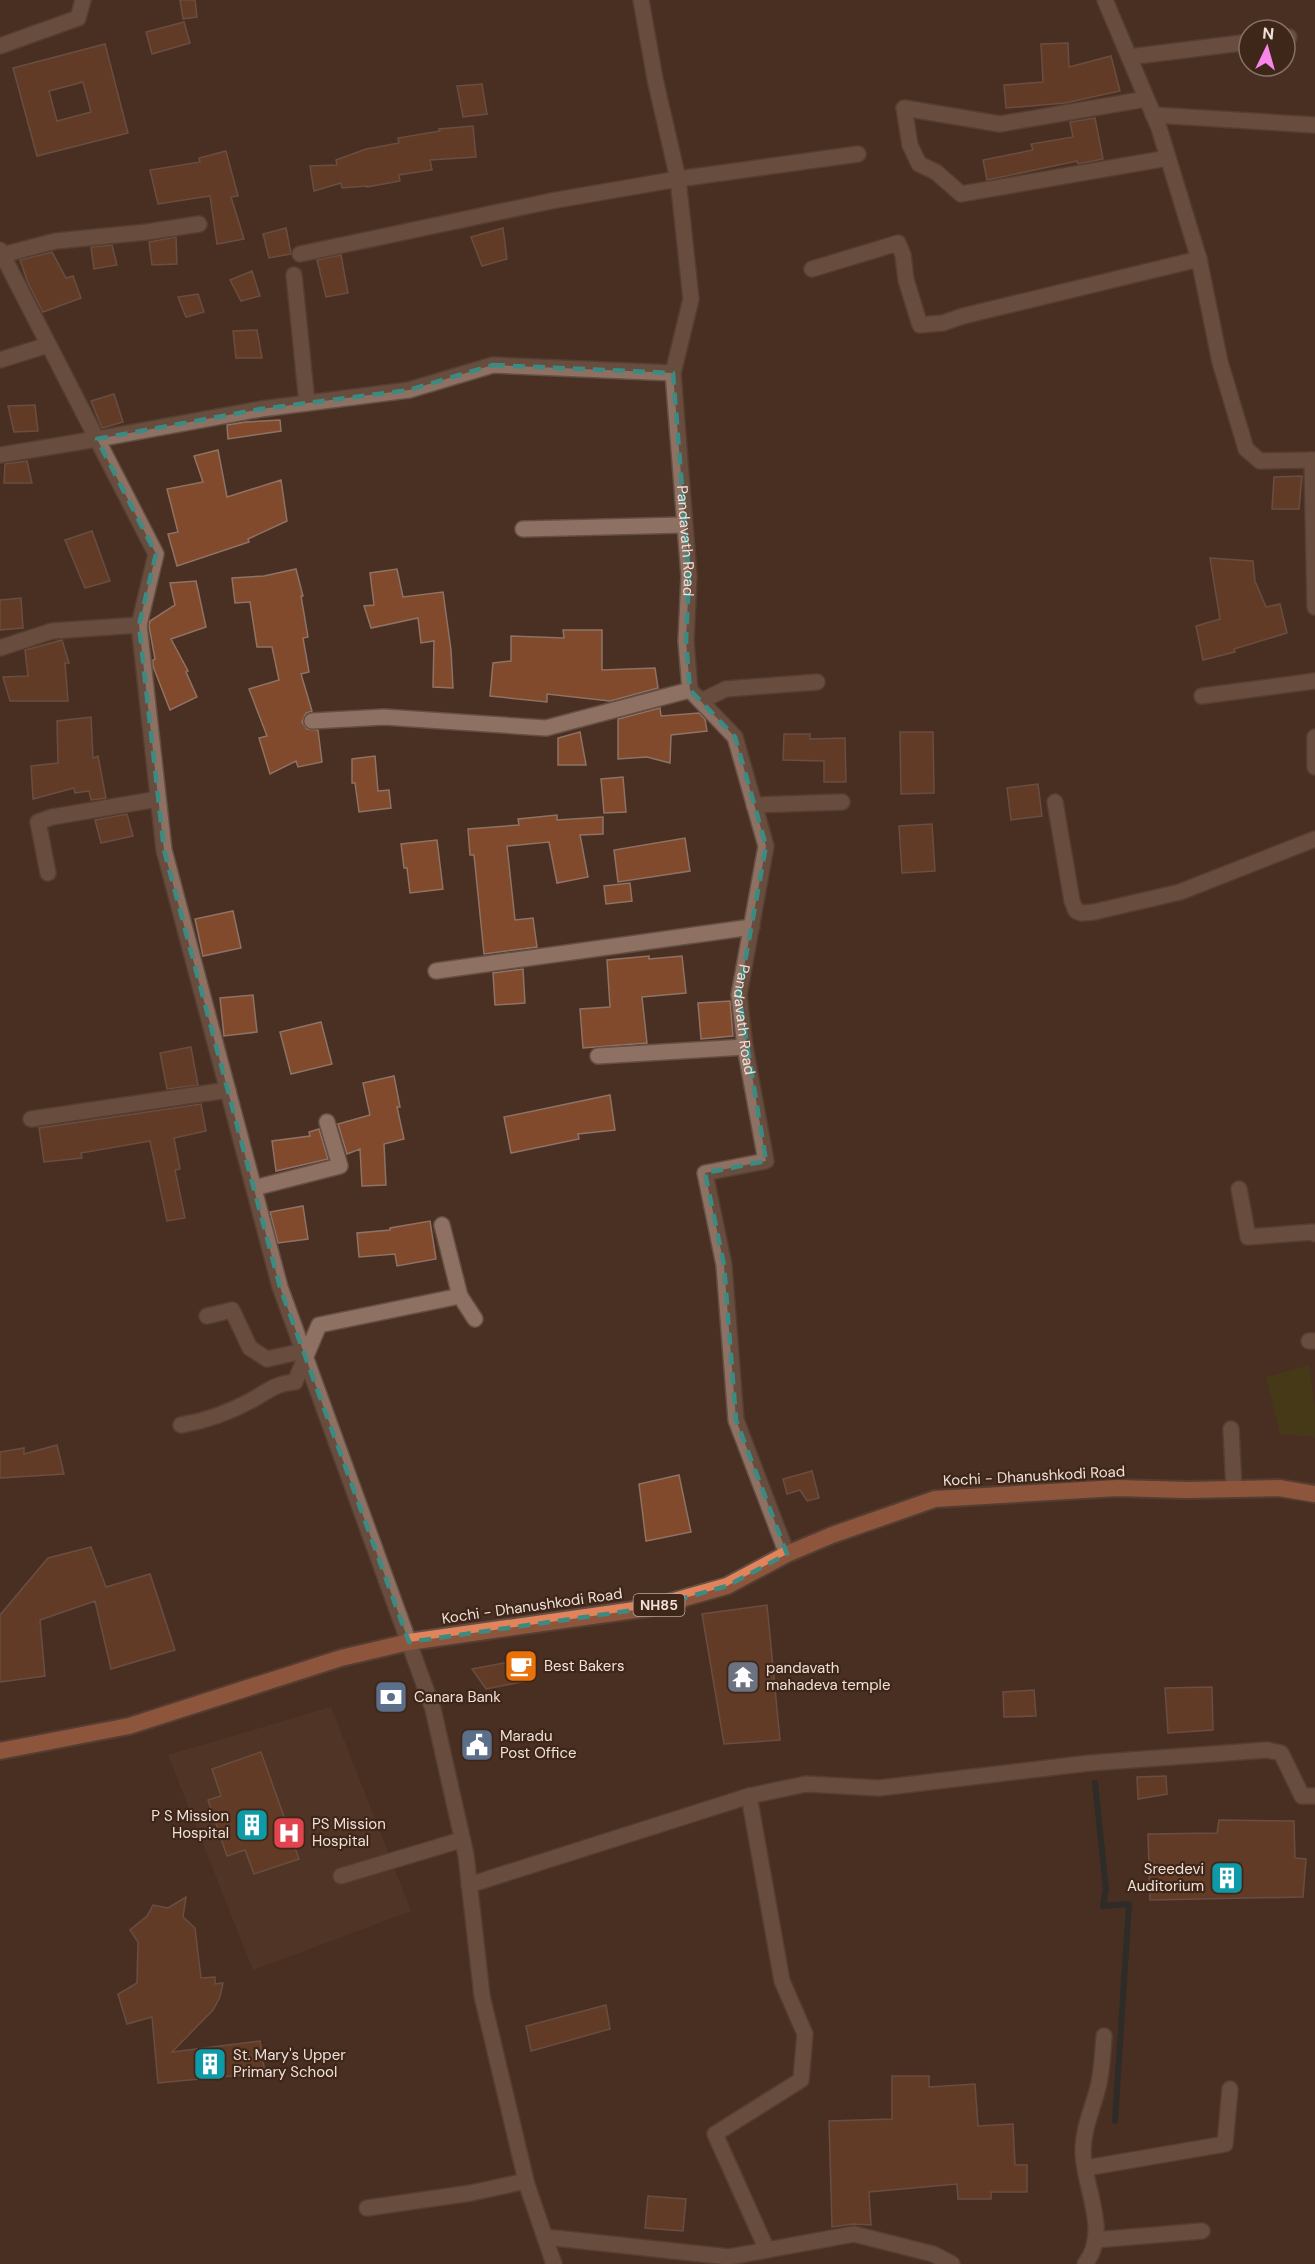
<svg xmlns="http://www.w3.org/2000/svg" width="1315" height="2264" font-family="'DM Sans',sans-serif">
<rect width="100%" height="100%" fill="#493023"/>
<path fill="#593b2b" d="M 331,1707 L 411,1911 L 253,1970 L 168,1755 Z"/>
<path fill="#40460b" d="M 1309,1365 L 1315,1410 L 1315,1437 L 1280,1434 L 1266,1377 Z"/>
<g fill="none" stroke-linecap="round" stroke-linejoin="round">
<path stroke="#0e262f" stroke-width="6" d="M 1095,1783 L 1106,1889 L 1103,1906 L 1129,1904 L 1115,2121"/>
</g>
<path fill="#814a2d" stroke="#8f7264" stroke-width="1.5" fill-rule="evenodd" d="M 180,0 L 195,0 L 197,17 L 183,19 Z
M 184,22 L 190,43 L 152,54 L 146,32 Z
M 1068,43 L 1069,67 L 1111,56 L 1120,91 L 1065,103 L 1006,108 L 1004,85 L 1043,82 L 1041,44 Z
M 105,44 L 128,133 L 37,156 L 13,68 ZM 83,82 L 91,112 L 57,121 L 49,91 Z
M 482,84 L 487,114 L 463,117 L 457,86 Z
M 1095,118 L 1103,159 L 1078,164 L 1077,161 L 987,180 L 983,160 L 1033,150 L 1031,144 L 1073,137 L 1070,122 Z
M 473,126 L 476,157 L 430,160 L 432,170 L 399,175 L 400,181 L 367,187 L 367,186 L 342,188 L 341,183 L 314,191 L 310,166 L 337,165 L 336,160 L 366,149 L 399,143 L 398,138 L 440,131 L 439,129 Z
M 226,151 L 238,196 L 231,197 L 244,239 L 217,244 L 210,196 L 158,204 L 150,170 L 200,162 L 199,158 Z
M 286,228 L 291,254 L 269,258 L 263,234 Z
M 503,228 L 507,259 L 482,266 L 471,237 Z
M 176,237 L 177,264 L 152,265 L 149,242 Z
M 112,245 L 117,265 L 94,269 L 91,247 Z
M 52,252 L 66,278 L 73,276 L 81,298 L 43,312 L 28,283 L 20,260 Z
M 341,255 L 348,293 L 326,297 L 317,260 Z
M 252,271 L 260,296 L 241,301 L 230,280 Z
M 198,294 L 204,312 L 186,317 L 178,297 Z
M 257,330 L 262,358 L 236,358 L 233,331 Z
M 114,394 L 123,422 L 102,428 L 91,401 Z
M 35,405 L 38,431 L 14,432 L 8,406 Z
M 280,420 L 281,431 L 228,439 L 227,425 L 246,422 Z
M 218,450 L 227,497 L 281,480 L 287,521 L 248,539 L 249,542 L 177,566 L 168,534 L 178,532 L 167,489 L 203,482 L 194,456 Z
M 27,461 L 32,483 L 4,483 L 5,464 Z
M 1302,476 L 1299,509 L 1272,509 L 1274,477 Z
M 92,531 L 110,581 L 85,588 L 65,540 Z
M 1210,558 L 1253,561 L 1255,581 L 1266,607 L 1280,604 L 1287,633 L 1234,649 L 1235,652 L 1203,660 L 1196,626 L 1220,619 Z
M 296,569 L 303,596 L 301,596 L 308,637 L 303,638 L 309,672 L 301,674 L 312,711 L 306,713 L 302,722 L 307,729 L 318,730 L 322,762 L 298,767 L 296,761 L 270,774 L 259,738 L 267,736 L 249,689 L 279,680 L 272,647 L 257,647 L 250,602 L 235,603 L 232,578 L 264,576 Z
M 397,569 L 403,597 L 443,592 L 451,650 L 453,688 L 433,687 L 434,641 L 421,643 L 418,618 L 371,628 L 364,606 L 374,605 L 370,573 Z
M 196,581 L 206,627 L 171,639 L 188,671 L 186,672 L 197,697 L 170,710 L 153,666 L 153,660 L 155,659 L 149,626 L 150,621 L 175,605 L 170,583 Z
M 21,598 L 23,628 L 0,630 L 0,600 Z
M 563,630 L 602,630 L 602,670 L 655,668 L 658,688 L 610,701 L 547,694 L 547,702 L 490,696 L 493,663 L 511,661 L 511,636 L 564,638 Z
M 62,640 L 69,663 L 65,663 L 68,701 L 10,701 L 3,677 L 28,676 L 25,650 Z
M 660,708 L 661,716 L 699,713 L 705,719 L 707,731 L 671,735 L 670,763 L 647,757 L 618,759 L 618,719 Z
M 91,717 L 93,758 L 98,756 L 106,798 L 91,800 L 89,791 L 75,793 L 74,788 L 33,799 L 31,766 L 58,763 L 57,721 Z
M 580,732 L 586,765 L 558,765 L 558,738 Z
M 900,732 L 933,732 L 934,793 L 901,794 Z
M 784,734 L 810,734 L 810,739 L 845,738 L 846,782 L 824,782 L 824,761 L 783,760 Z
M 375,756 L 378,791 L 389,790 L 391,808 L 359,812 L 355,783 L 352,783 L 352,759 Z
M 623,777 L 626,812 L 604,813 L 601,779 Z
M 1038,784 L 1042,816 L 1011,820 L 1007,788 Z
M 127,814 L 133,836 L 101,843 L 95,820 Z
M 557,815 L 557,820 L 603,817 L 603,834 L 580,835 L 588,877 L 557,883 L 549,842 L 507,846 L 515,920 L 533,918 L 537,947 L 484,954 L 474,855 L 470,855 L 468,829 L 519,825 L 518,819 Z
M 932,824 L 935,871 L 902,873 L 899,826 Z
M 685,838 L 690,871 L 618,882 L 614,850 Z
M 437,840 L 443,889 L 410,893 L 407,868 L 404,868 L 401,844 Z
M 630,883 L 632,901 L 606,904 L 604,886 Z
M 233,911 L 241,948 L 203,956 L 195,919 Z
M 649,956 L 649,959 L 682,956 L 686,993 L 642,997 L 647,1043 L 583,1048 L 580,1009 L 610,1007 L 607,960 Z
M 523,969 L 525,1003 L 495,1005 L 493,973 Z
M 253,995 L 257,1032 L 224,1036 L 220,998 Z
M 730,1001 L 733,1036 L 701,1039 L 698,1003 Z
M 321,1022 L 332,1064 L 291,1074 L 280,1032 Z
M 191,1047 L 198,1085 L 167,1089 L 160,1053 Z
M 394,1076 L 400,1107 L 397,1107 L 404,1139 L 384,1144 L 386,1185 L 362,1186 L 360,1149 L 347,1154 L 338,1124 L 370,1115 L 363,1083 Z
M 610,1095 L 615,1130 L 578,1134 L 579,1139 L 511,1153 L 504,1117 Z
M 201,1104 L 206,1131 L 174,1138 L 180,1169 L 175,1170 L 185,1218 L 167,1221 L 150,1141 L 81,1153 L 82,1158 L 44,1162 L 39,1128 Z
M 319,1129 L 328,1159 L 276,1171 L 272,1141 L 310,1136 L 309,1132 Z
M 303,1206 L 308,1239 L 278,1243 L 270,1212 Z
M 430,1221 L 436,1259 L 397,1266 L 395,1254 L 359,1257 L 357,1233 L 390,1230 L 390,1228 Z
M 57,1445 L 64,1474 L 0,1478 L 0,1452 L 24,1448 L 24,1454 Z
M 812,1471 L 819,1498 L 807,1501 L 800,1490 L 787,1494 L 783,1479 Z
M 679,1475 L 691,1532 L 646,1541 L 639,1484 Z
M 91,1547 L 106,1587 L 150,1574 L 175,1650 L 111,1669 L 95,1601 L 40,1620 L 45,1676 L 0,1682 L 0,1615 L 48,1558 Z
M 767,1605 L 780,1740 L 724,1744 L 702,1614 Z
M 530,1658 L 532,1680 L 486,1689 L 472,1669 Z
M 1212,1687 L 1213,1730 L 1168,1733 L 1165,1688 Z
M 1034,1690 L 1036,1716 L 1004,1717 L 1003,1692 Z
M 261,1752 L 299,1859 L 254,1874 L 245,1850 L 227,1856 L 208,1800 L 221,1796 L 212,1769 Z
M 1166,1776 L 1167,1794 L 1138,1799 L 1137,1777 Z
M 1219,1820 L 1294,1821 L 1295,1858 L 1306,1859 L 1303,1897 L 1150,1900 L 1148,1834 L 1217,1833 Z
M 186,1897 L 183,1917 L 195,1928 L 201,1978 L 215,1977 L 215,1984 L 223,1983 L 220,1997 L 213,2010 L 172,2052 L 260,2041 L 265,2073 L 158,2083 L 152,2017 L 127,2024 L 118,1994 L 137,1983 L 138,1942 L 130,1930 L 147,1916 L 153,1905 L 168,1908 Z
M 606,2005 L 610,2029 L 531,2051 L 526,2026 Z
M 892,2076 L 929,2076 L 929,2087 L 975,2084 L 978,2126 L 1013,2124 L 1015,2165 L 1027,2165 L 1027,2192 L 991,2192 L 991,2199 L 958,2199 L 957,2184 L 869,2192 L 871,2225 L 853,2224 L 832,2227 L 829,2121 L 892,2119 Z
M 648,2196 L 686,2199 L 683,2231 L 645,2228 Z"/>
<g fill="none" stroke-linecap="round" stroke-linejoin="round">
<defs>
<g id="minor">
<path id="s1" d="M 641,0 L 655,79 L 678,179 L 691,299 L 673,373 L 689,576 L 686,641 L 690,690 L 735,737 L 766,846 L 739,995 L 745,1047 L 766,1161 L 705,1173 L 724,1265 L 736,1420 L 787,1554"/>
<path d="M 1105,0 L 1159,128 L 1199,259 L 1220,362 L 1246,449 L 1260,461 L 1315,460"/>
<path d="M 1285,38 L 1289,37"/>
<path d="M 0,46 L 78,18 L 83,0"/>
<path d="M 1129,57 L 1249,42"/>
<path d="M 1146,99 L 1000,124 L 904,108 L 910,145 L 919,164 L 936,172 L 961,194 L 1168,158"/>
<path d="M 1153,115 L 1315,125"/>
<path d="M 0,250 L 156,554 L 139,625 L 164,850 L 280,1287 L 433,1709 L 466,1855 L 482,1996 L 527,2185 L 554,2264"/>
<path d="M 300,254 L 551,201 L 678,179 L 858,154"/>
<path d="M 2,255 L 56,241 L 147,232 L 199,224"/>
<path d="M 812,269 L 898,243 L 903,255 L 906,280 L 920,325 L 943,323 L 963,316 L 1199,259"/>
<path d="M 294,275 L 307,403"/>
<path d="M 0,360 L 48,345"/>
<path d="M 0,455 L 97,439 L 261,409 L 409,390 L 493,365 L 673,373"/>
<path d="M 1312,460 L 1315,607"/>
<path d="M 523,529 L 684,525"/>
<path d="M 0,648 L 52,631 L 139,625"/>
<path d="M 1202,696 L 1315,681"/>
<path d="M 701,701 L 726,689 L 817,682"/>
<path d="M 312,721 L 384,717 L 546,728 L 690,690"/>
<path d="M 1315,737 L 1315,767"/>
<path d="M 1055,802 L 1072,901 L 1076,911 L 1081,913 L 1094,912 L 1180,892 L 1315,839"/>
<path d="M 754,805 L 842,802"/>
<path d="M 48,873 L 38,822 L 52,817 L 158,799"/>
<path d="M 436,971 L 752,927"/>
<path d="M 598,1056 L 745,1047"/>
<path d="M 31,1119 L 228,1090"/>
<path d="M 254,1188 L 340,1166 L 327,1122"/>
<path d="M 1239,1189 L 1248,1237 L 1313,1232 L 1315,1234"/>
<path d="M 460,1296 L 475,1319"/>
<path d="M 207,1316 L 232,1310 L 250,1348 L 267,1359 L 303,1351"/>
<path d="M 1309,1341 L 1315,1341"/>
<path d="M 181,1425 C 206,1421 230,1412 252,1400 C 270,1390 274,1384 295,1382 L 319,1325 L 460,1296 L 442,1225"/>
<path d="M 1231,1429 L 1234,1489"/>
<path d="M 749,1796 L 782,1981 L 805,2034 L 801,2080 L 715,2134 L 767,2250"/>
<path d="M 341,1876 L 461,1840"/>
<path d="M 469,1885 L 749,1796 L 806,1784 L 879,1788 L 1090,1763 L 1267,1750 L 1281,1753 L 1302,1796 L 1315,1796"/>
<path d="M 1086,2168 L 1225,2144 L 1230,2089"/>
<path d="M 367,2208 L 471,2193 L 526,2181"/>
<path d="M 545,2237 L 729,2257 L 854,2234 L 933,2254 L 952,2264"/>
<path d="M 1095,2240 L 1202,2231"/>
<path d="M 1085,2264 C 1111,2232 1083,2186 1083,2151 C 1083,2127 1094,2106 1099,2083 C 1102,2068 1103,2052 1104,2036"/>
</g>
<path id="trunk" d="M 0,1751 L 129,1726 L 341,1658 L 409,1642 L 649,1608 L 727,1586 L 787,1554 L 832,1535 L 935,1499 L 1117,1488 L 1187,1490 L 1279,1488 L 1315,1494"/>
</defs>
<use href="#minor" stroke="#644f44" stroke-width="18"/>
<use href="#trunk" stroke="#644f44" stroke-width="20"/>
<use href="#minor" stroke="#8e7163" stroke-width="15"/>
<use href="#trunk" stroke="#e1845c" stroke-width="16"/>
</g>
<path d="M0 0H1315V2264H0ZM 493,365 L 673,373 L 689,576 L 686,641 L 690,690 L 735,737 L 766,846 L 739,995 L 766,1161 L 705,1173 L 724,1265 L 736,1420 L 787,1554 L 727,1586 L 649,1608 L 409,1642 L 280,1287 L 164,850 L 139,625 L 156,554 L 97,439 L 261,409 L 409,390 Z" fill="#493023" fill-opacity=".55" fill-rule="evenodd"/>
<path fill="none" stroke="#3c8b83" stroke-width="4.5" stroke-dasharray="12 8" stroke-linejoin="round" d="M 493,365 L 673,373 L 689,576 L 686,641 L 690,690 L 735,737 L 766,846 L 739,995 L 766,1161 L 705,1173 L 724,1265 L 736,1420 L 787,1554 L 727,1586 L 649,1608 L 409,1642 L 280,1287 L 164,850 L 139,625 L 156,554 L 97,439 L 261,409 L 409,390 Z"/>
<defs>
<symbol id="cafe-square" viewBox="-11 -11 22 22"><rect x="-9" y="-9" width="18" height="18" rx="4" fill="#e8710a" stroke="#3e2619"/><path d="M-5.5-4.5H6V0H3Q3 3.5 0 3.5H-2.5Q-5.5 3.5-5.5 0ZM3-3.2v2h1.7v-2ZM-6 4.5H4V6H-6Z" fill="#fff"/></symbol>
<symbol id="temple-square" viewBox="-11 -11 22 22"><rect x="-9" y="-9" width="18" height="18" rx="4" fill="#6b7280" stroke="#3e2619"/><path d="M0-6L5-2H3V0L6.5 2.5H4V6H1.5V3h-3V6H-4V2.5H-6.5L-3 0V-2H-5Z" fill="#fff"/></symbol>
<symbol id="bank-square" viewBox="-11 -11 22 22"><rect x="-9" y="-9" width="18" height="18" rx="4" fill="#5c6f8a" stroke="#3e2619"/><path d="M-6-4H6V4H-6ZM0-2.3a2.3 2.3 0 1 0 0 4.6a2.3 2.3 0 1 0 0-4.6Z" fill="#fff"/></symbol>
<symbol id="civic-square" viewBox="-11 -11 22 22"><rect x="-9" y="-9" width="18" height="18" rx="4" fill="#5c6f8a" stroke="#3e2619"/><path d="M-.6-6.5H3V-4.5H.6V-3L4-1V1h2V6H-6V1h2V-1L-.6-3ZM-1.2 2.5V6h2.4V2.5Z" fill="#fff"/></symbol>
<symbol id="building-square" viewBox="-11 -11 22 22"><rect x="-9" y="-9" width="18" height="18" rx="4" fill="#0f9aa8" stroke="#3e2619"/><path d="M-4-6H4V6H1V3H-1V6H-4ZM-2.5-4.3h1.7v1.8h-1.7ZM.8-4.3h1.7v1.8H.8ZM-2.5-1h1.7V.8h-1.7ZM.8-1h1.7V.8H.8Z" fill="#fff"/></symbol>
<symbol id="hospital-square" viewBox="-11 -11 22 22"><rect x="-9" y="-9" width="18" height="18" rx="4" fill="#e0444e" stroke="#3e2619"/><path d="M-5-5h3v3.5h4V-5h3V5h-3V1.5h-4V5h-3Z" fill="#fff"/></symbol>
</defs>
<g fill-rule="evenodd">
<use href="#cafe-square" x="502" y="1647" width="38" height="38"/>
<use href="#temple-square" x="724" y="1658" width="38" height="38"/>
<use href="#bank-square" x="372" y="1678" width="38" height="38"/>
<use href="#civic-square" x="458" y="1726" width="38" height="38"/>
<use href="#building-square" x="233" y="1806" width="38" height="38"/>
<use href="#hospital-square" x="270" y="1814" width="38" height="38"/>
<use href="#building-square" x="1208" y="1859" width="38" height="38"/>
<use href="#building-square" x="191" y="2045" width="38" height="38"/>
</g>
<g text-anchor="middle" stroke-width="4.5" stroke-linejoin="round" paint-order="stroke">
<rect fill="#3e2619" stroke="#bba89f" stroke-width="1.5" x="633.5" y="1594" width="51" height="22" rx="4.5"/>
<g font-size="14" font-weight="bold" fill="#f0e0d8">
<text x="659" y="1610">NH85</text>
</g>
<g font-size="15" fill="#f0e0d8" stroke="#3e2619">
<text dy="5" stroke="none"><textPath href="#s1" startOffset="548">Pandavath Road</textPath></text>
<text dy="5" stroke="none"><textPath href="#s1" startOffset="1052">Pandavath Road</textPath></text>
<text transform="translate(1034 1476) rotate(-3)" y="5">Kochi - Dhanushkodi Road</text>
<text transform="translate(532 1606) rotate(-8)" y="5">Kochi - Dhanushkodi Road</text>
</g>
<g font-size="15" fill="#f0e0d8" stroke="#3e2619" text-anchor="start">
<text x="544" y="1671">Best Bakers</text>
<text x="766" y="1673">pandavath<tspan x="766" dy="17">mahadeva temple</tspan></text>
<text x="414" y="1702">Canara Bank</text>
<text x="500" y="1741">Maradu<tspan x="500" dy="17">Post Office</tspan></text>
<text x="229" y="1821" text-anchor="end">P S Mission<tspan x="229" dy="17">Hospital</tspan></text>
<text x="312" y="1829">PS Mission<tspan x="312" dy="17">Hospital</tspan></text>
<text x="1204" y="1874" text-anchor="end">Sreedevi<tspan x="1204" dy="17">Auditorium</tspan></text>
<text x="233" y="2060">St. Mary's Upper<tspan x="233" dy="17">Primary School</tspan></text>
</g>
</g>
<g transform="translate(1267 48) rotate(5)"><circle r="28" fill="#3e2619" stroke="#857065" stroke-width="1.5"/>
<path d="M0-4.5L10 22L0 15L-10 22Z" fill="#f987e9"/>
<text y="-9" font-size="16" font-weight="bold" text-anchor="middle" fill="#f0e0d8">N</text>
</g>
</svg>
